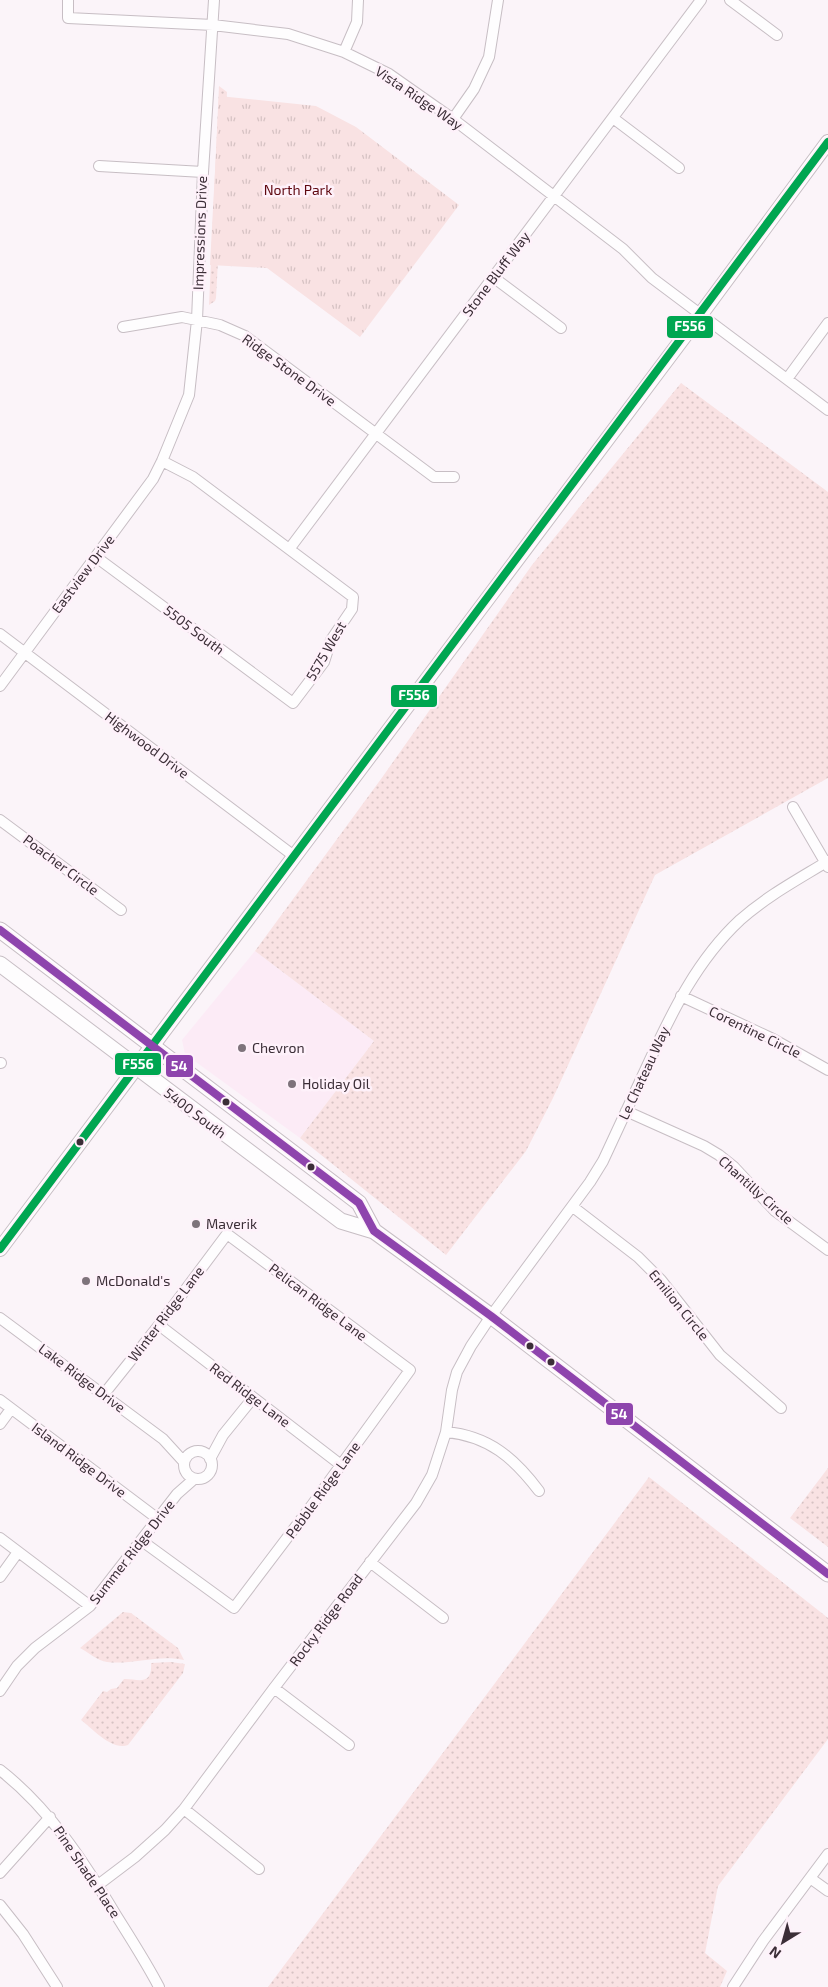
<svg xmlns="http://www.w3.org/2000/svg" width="828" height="1987" font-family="'Exo 2',sans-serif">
<defs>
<pattern id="grass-dots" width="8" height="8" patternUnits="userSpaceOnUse" patternTransform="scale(1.25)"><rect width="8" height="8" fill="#f9e2e3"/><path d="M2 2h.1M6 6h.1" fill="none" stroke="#d6c2c3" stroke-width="1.8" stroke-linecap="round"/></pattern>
<pattern id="park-tufts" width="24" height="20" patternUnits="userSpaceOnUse" patternTransform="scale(1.25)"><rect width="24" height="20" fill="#f9e2e3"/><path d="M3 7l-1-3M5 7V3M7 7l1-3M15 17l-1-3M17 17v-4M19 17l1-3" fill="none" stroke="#d6c2c3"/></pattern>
</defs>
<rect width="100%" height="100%" fill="#fbf4f9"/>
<path fill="#fcebf6" d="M 255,951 L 374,1041 L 300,1138 L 185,1054 L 182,1040 Z"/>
<path fill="url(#grass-dots)" d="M 219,86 L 227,92 L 216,298 L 215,301 L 209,305 Z
M 681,383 L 828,492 L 828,778 L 655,875 L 553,1098 L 526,1151 L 446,1255 L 300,1138 L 374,1041 L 255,951 L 381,779 L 532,565 Z
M 828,1468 L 828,1547 L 790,1518 Z
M 649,1477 L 828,1618 L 828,1739 L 718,1886 L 705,1953 L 727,1971 L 720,1987 L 268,1987 Z
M 123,1612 L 131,1613 L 178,1648 L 184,1660 C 159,1654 132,1665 107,1662 C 98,1661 88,1652 80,1648 Z
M 171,1662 L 185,1664 L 183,1673 L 128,1745 C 112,1751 93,1729 81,1720 L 103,1691 L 107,1692 L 111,1689 L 117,1688 L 124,1679 C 135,1678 153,1688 151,1663 Z"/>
<path fill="url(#park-tufts)" d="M 219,96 L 316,106 L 356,127 L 459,205 L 360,337 L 267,268 L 210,265 Z"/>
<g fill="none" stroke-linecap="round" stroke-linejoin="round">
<defs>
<path id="minor" d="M 68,0 L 68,18 L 213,25 L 288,34 L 344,52 L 389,74 L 453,119 L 623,249 L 652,278 L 828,410
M 730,0 L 777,35
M 344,52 L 357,22 L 358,0
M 613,118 L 679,168
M 453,119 L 474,89 L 489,57 L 498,0
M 99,166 L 203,172
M 493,277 L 561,328
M 123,327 L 182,317 L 220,325 L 245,336 L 434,477 L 454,477
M 787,379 L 828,323
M 290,548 L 701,0
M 96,557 L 293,703 L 324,662 L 331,640 L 352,609 L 353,597 L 193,477 L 162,461
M 0,634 L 294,856
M 0,686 L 153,479 L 162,461 L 189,395 L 197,320 L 203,172 L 214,0
M 793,807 L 828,867
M 0,820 L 121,910
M 681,996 L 773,1039 L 828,1070
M 0,1063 L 1,1063
M 626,1111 L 704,1146 L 719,1155 L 734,1167 L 775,1211 L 828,1250
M 573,1207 L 638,1257 L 661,1280 L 720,1355 L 781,1408
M 0,1318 L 163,1439 L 184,1462
M 159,1325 L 341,1465
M 104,1394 L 159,1325 L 227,1234 L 410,1370 L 312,1505 L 234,1608 L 142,1541
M 0,1400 L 158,1519
M 0,1424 L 11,1409
M 446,1432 C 489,1436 514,1458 539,1491
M184 1465a14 14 0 1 1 28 0a14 14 0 1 1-28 0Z
M 210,1459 L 223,1435 L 253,1398
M 0,1538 L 90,1606
M 370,1562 L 443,1618
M 0,1577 L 18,1552
M 274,1688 L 349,1745
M 0,1691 L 17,1666 L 35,1648 L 90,1606 L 177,1494 L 194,1479
M 0,1770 C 49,1808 84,1862 116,1915 C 131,1939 146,1962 159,1987
M 184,1809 L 259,1869
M 0,1873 L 50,1817
M 810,1878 L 828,1891
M 98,1885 L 135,1857 L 165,1830 L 184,1809 L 274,1688 L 416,1503 L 432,1475 L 446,1432 L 452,1390 L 457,1372 L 471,1346 L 491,1316 L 590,1182 L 603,1161 C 618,1128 633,1096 648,1064 C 672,1012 697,960 740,920 C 767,896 797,880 828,861
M 0,1905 L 23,1934 L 57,1987
M 733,1987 L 763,1941 L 828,1854"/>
<path id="secondary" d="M 0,1249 L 701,314 L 828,142"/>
<path id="primary" d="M 0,930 L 359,1203 L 374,1231
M 0,964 L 341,1221 L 374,1231 L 491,1316 L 828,1574"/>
</defs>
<use href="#minor" stroke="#c7bec4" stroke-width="12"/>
<use href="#secondary" stroke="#c7bec4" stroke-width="16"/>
<use href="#primary" stroke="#c7bec4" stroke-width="17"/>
<use href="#minor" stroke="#fefdfe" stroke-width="10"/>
<use href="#secondary" stroke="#fefdfe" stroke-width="14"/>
<use href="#primary" stroke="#fefdfe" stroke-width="15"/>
<defs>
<path id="bus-1" d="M 0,1249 L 828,142"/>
<path id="bus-2" d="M 0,930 L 359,1203 L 374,1231 L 491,1316 L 828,1574"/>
</defs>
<use href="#bus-1" stroke="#fef1fa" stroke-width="11"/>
<use href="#bus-2" stroke="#fef1fa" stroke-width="11"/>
<use href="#bus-1" stroke="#00a651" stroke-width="8"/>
<use href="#bus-2" stroke="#8e44ad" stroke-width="8"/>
</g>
<g fill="#7e737b" stroke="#fef1fa" stroke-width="2">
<circle cx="242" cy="1048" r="5"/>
<circle cx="292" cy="1084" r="5"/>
<circle cx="196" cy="1224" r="5"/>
<circle cx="86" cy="1281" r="5"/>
</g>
<g fill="#3b2e37" stroke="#fef1fa" stroke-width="2">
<circle cx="226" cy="1102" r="4.5"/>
<circle cx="80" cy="1142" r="4.5"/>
<circle cx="311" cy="1167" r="4.5"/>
<circle cx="530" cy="1346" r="4.5"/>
<circle cx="551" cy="1362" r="4.5"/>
</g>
<g text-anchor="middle" stroke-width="5" stroke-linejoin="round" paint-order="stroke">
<g font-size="14" fill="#3b2e37" stroke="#fef1fa">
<text transform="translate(419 98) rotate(34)" y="5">Vista Ridge Way</text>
<text transform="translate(200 233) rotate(-88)" y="5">Impressions Drive</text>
<text transform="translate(496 274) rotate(-53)" y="5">Stone Bluff Way</text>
<text transform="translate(289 370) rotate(36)" y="5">Ridge Stone Drive</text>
<text transform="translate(83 574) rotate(-53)" y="5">Eastview Drive</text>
<text transform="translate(194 630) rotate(37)" y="5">5505 South</text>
<text transform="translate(326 651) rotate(-60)" y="5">5575 West</text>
<text transform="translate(147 745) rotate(37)" y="5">Highwood Drive</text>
<text transform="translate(61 865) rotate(37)" y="5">Poacher Circle</text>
<text transform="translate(755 1032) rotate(26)" y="5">Corentine Circle</text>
<text transform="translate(644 1073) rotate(-65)" y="5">Le Chateau Way</text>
<text transform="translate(195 1113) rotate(37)" y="5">5400 South</text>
<text transform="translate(756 1190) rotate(42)" y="5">Chantilly Circle</text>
<text transform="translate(318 1302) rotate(37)" y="5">Pelican Ridge Lane</text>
<text transform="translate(679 1305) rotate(51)" y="5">Emilion Circle</text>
<text transform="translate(166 1314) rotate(-53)" y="5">Winter Ridge Lane</text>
<text transform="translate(82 1378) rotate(37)" y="5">Lake Ridge Drive</text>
<text transform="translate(250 1395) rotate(37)" y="5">Red Ridge Lane</text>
<text transform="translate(79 1460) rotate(37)" y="5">Island Ridge Drive</text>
<text transform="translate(323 1490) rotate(-54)" y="5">Pebble Ridge Lane</text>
<text transform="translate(132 1552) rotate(-52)" y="5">Summer Ridge Drive</text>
<text transform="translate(326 1620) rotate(-53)" y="5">Rocky Ridge Road</text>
<text transform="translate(87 1872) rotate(56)" y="5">Pine Shade Place</text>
</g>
<g font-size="14" fill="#5e070f" stroke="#fef1fa">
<text x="298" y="195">North Park</text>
</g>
<g font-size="14" fill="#3b2e37" stroke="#fef1fa" text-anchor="start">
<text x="252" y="1053">Chevron</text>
<text x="302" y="1089">Holiday Oil</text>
<text x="206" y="1229">Maverik</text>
<text x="96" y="1286">McDonald's</text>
</g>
</g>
<g stroke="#fef1fa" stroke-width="2">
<rect x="666" y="315" width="48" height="24" rx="5" fill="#00a651"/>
<rect x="390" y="684" width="48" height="24" rx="5" fill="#00a651"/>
<rect x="114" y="1052" width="48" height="24" rx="5" fill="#00a651"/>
<rect x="165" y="1054" width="29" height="24" rx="5" fill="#8e44ad"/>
<rect x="605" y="1402" width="29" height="24" rx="5" fill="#8e44ad"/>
</g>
<g font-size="14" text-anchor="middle" font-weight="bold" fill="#fff">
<text x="690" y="331">F556</text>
<text x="414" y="700">F556</text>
<text x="138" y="1069">F556</text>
<text x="179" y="1071">54</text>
<text x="619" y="1419">54</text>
</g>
<g transform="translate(783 1942) rotate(217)" stroke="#fef1fa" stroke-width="4" paint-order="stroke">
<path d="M0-4L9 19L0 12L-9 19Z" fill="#3b2e37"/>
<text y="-8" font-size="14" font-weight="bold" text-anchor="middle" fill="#3b2e37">N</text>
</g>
</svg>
